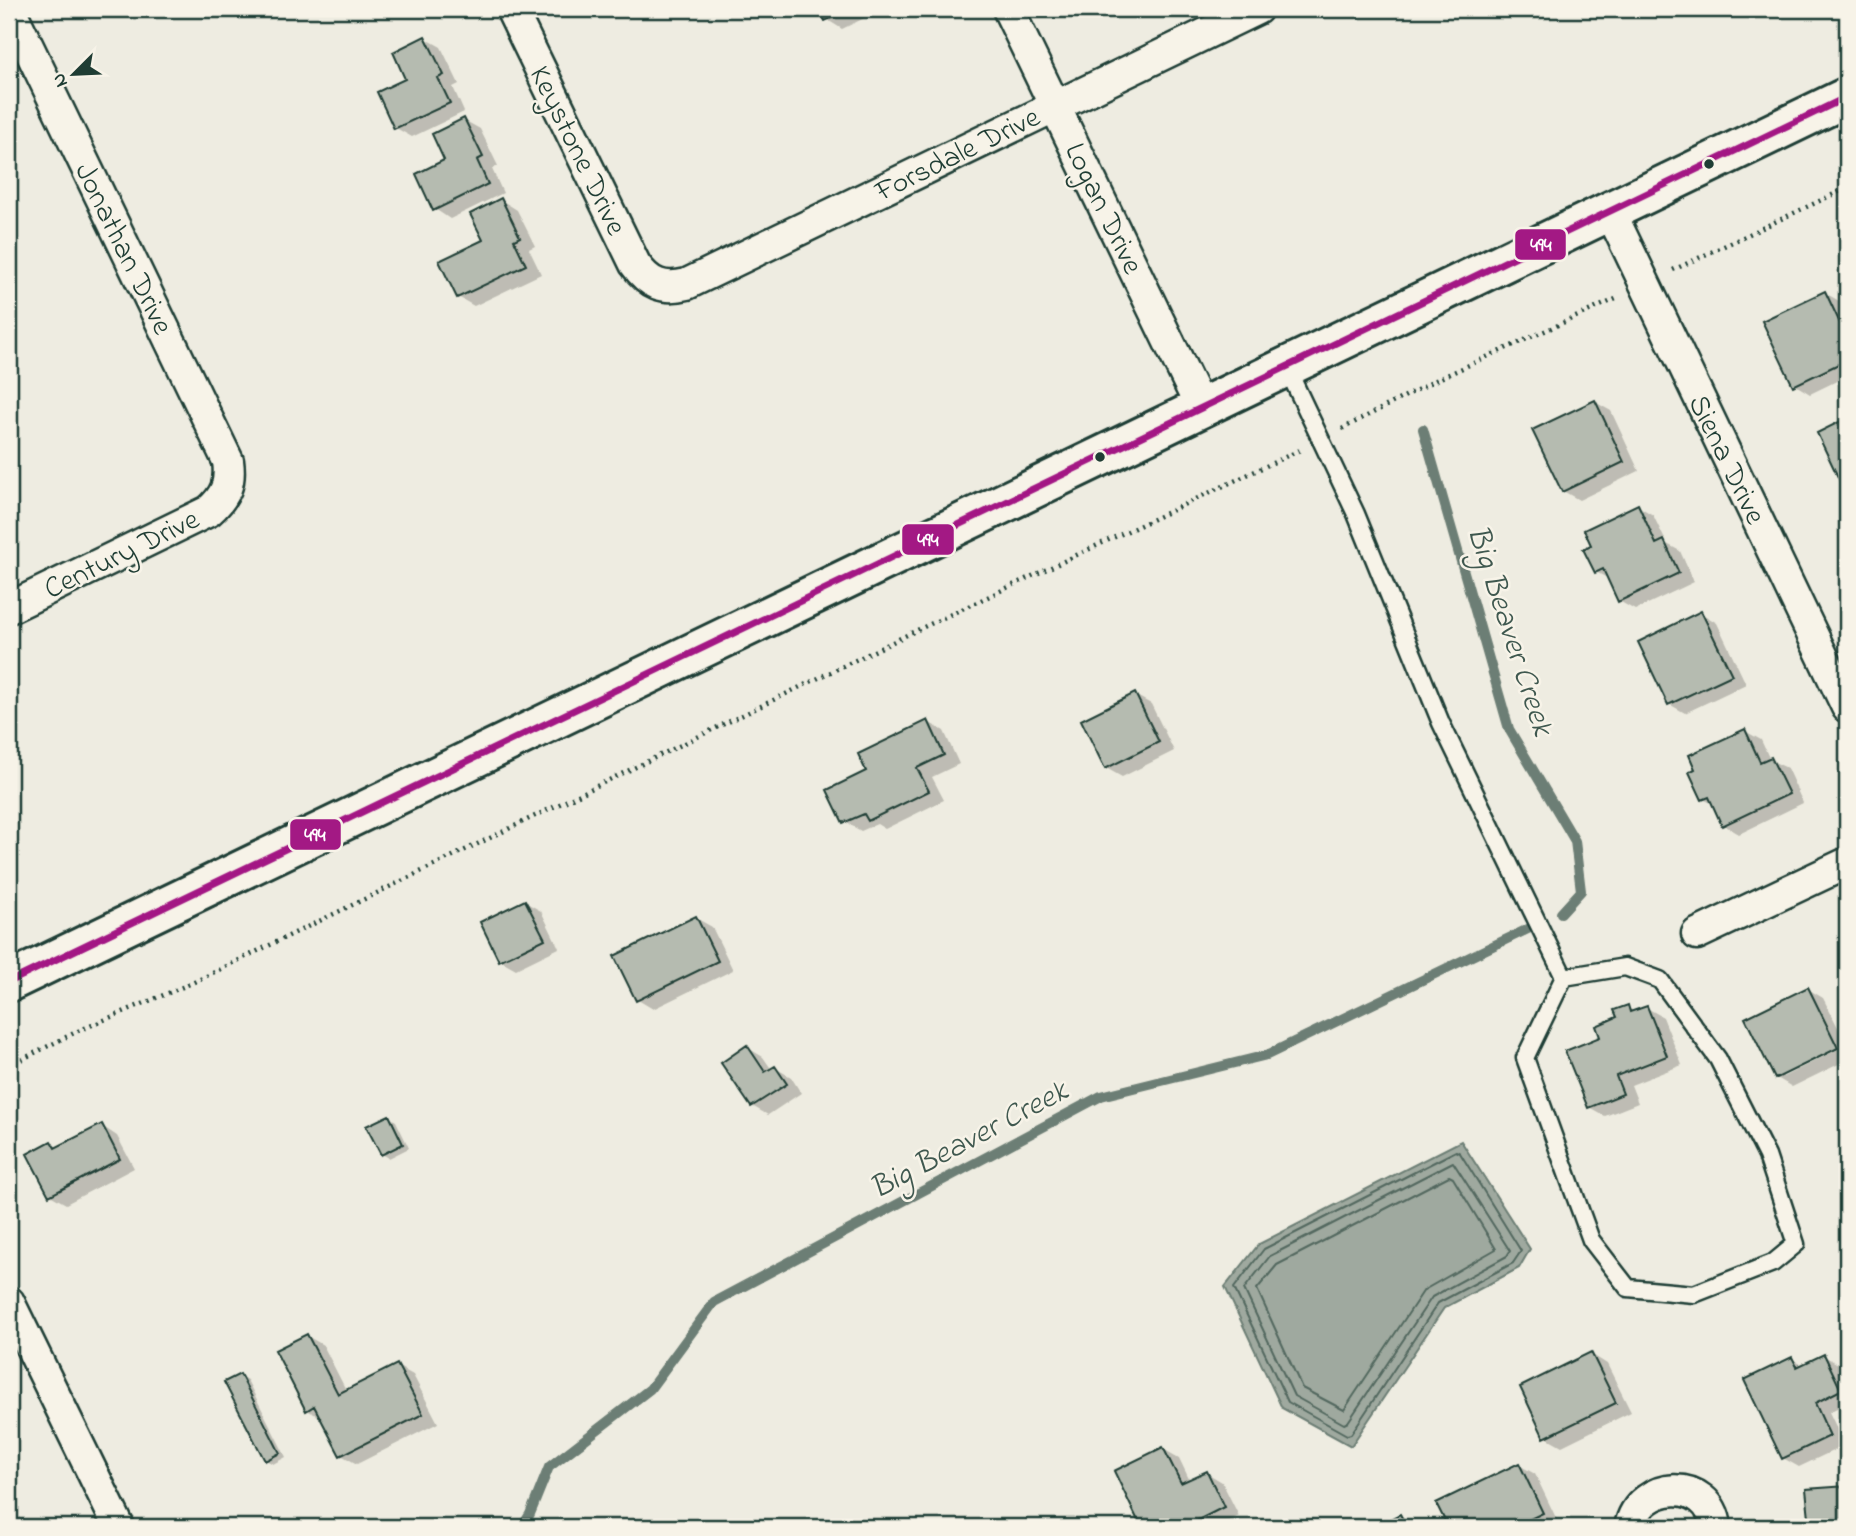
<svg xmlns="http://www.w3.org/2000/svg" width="1856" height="1536" font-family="'Indie Flower',sans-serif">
<rect width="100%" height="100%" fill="#eeece1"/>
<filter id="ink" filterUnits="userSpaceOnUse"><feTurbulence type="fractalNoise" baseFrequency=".0143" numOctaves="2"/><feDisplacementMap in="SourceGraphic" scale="14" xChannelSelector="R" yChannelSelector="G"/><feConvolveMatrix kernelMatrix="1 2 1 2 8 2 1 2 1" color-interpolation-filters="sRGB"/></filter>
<g filter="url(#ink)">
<path fill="#9fa99f" stroke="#6c7e74" stroke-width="2" d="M 1461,1141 L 1530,1249 L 1519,1268 L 1444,1308 L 1351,1446 L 1282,1408 L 1225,1287 L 1259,1244 Z"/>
<path fill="#0003" fill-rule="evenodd" d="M 821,9 L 883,9 L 842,29 L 826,19 Z
M 425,38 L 441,47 L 459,84 L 453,87 L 464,112 L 412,137 L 396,128 L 408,79 Z
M 464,120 L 480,129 L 498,166 L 492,169 L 503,193 L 450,219 L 435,209 L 447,161 Z
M 501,200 L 517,210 L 535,246 L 529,249 L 541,274 L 474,306 L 458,297 Z
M 1825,293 L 1841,302 L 1847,316 L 1847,376 L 1810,394 L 1794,384 Z
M 1595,402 L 1611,411 L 1639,471 L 1579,500 L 1563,491 Z
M 1638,506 L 1653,515 L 1667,544 L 1680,551 L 1694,582 L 1635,610 L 1619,601 L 1609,579 L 1596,572 L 1593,546 Z
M 1701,613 L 1717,623 L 1746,684 L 1685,713 L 1669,704 Z
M 1135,695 L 1151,704 L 1174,751 L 1122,777 L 1106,768 Z
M 928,722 L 944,731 L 959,764 L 932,777 L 944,800 L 885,829 L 877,824 L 861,831 L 845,822 L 868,772 Z
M 1745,731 L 1761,740 L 1770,760 L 1787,768 L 1803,803 L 1739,834 L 1724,825 L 1715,805 L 1703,799 Z
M 525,902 L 541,911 L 559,948 L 516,969 L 500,960 Z
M 696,918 L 712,927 L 733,970 L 653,1009 L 638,1000 Z
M 1808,989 L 1823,998 L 1847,1045 L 1847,1060 L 1792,1087 L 1777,1078 ZM 1845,1042 L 1847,1045 L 1783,1077 L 1783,1073 Z
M 1627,1007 L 1635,1012 L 1647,1008 L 1663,1017 L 1682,1065 L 1631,1085 L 1638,1103 L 1605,1116 L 1589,1107 L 1603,1038 Z
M 748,1048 L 763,1057 L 772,1070 L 775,1068 L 791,1077 L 801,1093 L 768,1115 L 752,1106 L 724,1064 Z
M 389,1117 L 396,1121 L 409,1148 L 389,1158 L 382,1154 Z
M 102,1126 L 117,1136 L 134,1168 L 66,1204 L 50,1195 L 51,1143 L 59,1148 Z
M 307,1336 L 323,1345 L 347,1392 L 397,1366 L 413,1375 L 438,1423 L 357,1464 L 341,1455 L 323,1419 L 307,1410 Z
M 1591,1354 L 1607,1364 L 1631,1412 L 1562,1446 L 1546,1437 Z
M 1824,1356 L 1840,1365 L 1847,1381 L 1847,1403 L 1829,1412 L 1845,1445 L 1799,1467 L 1783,1458 L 1792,1359 L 1804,1366 Z
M 240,1376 L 247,1380 L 286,1457 L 273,1464 L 266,1460 Z
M 1163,1449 L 1179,1458 L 1190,1481 L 1207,1473 L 1222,1482 L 1239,1516 L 1217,1527 L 1143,1527 L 1116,1472 Z
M 1519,1465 L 1535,1474 L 1558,1522 L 1546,1527 L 1450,1527 L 1439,1504 Z
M 1400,1516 L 1417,1527 L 1378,1527 Z"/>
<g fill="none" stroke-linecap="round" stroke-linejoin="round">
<path stroke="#52685f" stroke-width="2" d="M 1456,1151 L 1460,1153 L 1521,1251 L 1513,1263 L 1438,1303 L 1351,1434 L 1347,1435 L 1288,1402 L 1234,1288 L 1264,1249 Z
M 1453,1162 L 1510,1251 L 1507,1256 L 1432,1297 L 1348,1422 L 1344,1424 L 1294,1396 L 1244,1289 L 1270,1256 Z
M 1449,1176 L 1453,1178 L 1496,1249 L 1424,1290 L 1344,1410 L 1302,1388 L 1257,1289 L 1277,1265 Z"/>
<path stroke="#6c7e74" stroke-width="10" d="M 1423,429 L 1509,729 L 1575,841 L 1581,891 L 1561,913
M 522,1527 L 530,1514 L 549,1467 L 650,1389 L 714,1302 L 1101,1096 L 1267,1055 L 1532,927"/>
</g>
<path fill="#b5bbb0" stroke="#1f3d34" stroke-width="2" d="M 819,9 L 850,9 L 825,21 Z
M 425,36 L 444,75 L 438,78 L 450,103 L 394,129 L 377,92 L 405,79 L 393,52 Z
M 464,118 L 483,157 L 477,160 L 488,184 L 433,211 L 416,174 L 444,160 L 432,134 Z
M 501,198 L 520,237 L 514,240 L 526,265 L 457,298 L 439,261 L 483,240 L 470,214 Z
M 1825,291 L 1847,338 L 1847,360 L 1793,386 L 1762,321 Z
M 1595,400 L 1624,462 L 1562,492 L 1532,430 Z
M 1847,418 L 1847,496 L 1817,433 Z
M 1638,504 L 1656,544 L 1664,540 L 1679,573 L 1618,602 L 1603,569 L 1595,573 L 1583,549 L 1591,545 L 1584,530 Z
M 1701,611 L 1732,675 L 1668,705 L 1638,642 Z
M 1135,693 L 1159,742 L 1105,769 L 1081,720 Z
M 928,720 L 944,755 L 917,768 L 929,791 L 868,821 L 864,814 L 843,823 L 827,790 L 866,771 L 858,754 Z
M 1745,729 L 1760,762 L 1771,757 L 1789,794 L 1722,826 L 1709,797 L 1702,800 L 1689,772 L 1695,769 L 1689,755 Z
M 525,900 L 545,939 L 499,961 L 480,922 Z
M 696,916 L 718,961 L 636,1001 L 614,956 Z
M 1808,987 L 1838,1048 L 1775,1079 L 1745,1018 Z
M 1628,1005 L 1630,1012 L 1647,1006 L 1667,1056 L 1616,1076 L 1623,1094 L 1588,1108 L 1565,1051 L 1600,1037 L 1596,1026 L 1617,1017 L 1614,1010 Z
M 747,1045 L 765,1072 L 775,1066 L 787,1084 L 751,1107 L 721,1063 Z
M 389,1115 L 403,1144 L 381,1155 L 366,1126 Z
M 102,1124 L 120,1159 L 49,1196 L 27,1154 L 51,1141 L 55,1148 Z
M 307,1334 L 338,1394 L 397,1364 L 423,1414 L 340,1456 L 314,1406 L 306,1411 L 275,1350 Z
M 1591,1352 L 1616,1403 L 1544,1438 L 1520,1387 Z
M 1824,1354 L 1841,1390 L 1815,1403 L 1830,1436 L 1782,1459 L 1744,1380 L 1792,1357 L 1797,1367 Z
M 240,1374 L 280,1453 L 265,1461 L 224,1382 Z
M 1163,1447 L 1181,1483 L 1207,1471 L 1224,1507 L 1198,1520 L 1202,1527 L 1141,1527 L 1114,1471 Z
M 1519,1463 L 1543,1513 L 1513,1527 L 1448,1527 L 1436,1503 Z
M 1847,1486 L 1847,1527 L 1810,1527 L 1806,1489 Z
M 1400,1514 L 1407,1527 L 1374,1527 Z"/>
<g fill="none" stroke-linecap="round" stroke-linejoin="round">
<defs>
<path id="lane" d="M 1286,366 L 1356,514 L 1441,723 L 1564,977
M 1625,967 L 1660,980 L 1718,1059 L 1767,1156 L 1796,1244 L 1773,1263 L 1694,1294 L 1628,1288 L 1591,1240 L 1525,1058 L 1564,977 Z"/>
<path id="street" d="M 511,9 L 635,264 C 649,284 663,290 687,284 L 1257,9
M 1008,9 L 1201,408
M 1610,211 L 1847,707
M 9,608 L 209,511 C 226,496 231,483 228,461 L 10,9
M 1697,934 L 1847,863
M 9,1302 L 119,1527
M 1630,1527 C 1639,1480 1710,1476 1716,1527"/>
<path id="secondary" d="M 9,982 L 1847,97"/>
</defs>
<use href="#lane" stroke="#1f3d34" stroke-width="21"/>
<use href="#street" stroke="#1f3d34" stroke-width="35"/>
<use href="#secondary" stroke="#1f3d34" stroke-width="44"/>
<path stroke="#1f3d34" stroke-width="4.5" stroke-dasharray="2 5" stroke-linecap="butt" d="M 1673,270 L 1847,188
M 1342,429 L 1438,379 L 1618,298
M 9,1066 L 78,1031 L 192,983 L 911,633 L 1300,450"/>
<use href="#lane" stroke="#f7f3e8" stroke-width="16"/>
<use href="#street" stroke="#f7f3e8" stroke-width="30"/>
<use href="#secondary" stroke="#f7f3e8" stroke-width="38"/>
<defs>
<path id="bus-1" d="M 9,982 L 1847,97"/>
</defs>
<use href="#bus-1" stroke="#f7f3e8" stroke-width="12"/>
<use href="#bus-1" stroke="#a31984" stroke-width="7"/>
</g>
</g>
<g fill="#1f3d34" stroke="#f7f3e8" stroke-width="2.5">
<circle cx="1709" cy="164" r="6"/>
<circle cx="1100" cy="457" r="6"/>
</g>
<g text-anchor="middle" stroke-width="5" stroke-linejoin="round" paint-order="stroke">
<g font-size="30" fill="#1f3d34" stroke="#f7f3e8">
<text transform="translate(579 150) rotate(64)" y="10">Keystone Drive</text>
<text transform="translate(957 153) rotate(-26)" y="10">Forsdale Drive</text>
<text transform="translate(1105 208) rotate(64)" y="10">Logan Drive</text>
<text transform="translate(125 248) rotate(64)" y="10">Jonathan Drive</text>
<text transform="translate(1728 459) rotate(64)" y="10">Siena Drive</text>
<text transform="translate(121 553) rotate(-26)" y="10">Century Drive</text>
</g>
<g font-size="32" font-style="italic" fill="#3f584f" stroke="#f7f3e8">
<text transform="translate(1512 630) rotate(72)" y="11">Big Beaver Creek</text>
<text transform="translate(968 1138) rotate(-28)" y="11">Big Beaver Creek</text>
</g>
</g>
<g stroke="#f7f3e8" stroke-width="2.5">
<rect x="1514" y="228" width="53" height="33" rx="7" fill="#a31984"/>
<rect x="901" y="523" width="54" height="33" rx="7" fill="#a31984"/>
<rect x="289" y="818" width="53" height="33" rx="7" fill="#a31984"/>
</g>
<g font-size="19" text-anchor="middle" font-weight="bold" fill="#fff">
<text x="1541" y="251">494</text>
<text x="928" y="546">494</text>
<text x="315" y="841">494</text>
</g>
<rect width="1856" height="1536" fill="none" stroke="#f7f3e8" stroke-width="35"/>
<rect x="18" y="18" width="1821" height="1501" fill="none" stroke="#1f3d34" stroke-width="2.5" filter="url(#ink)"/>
<g transform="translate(74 74) rotate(246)" stroke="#f7f3e8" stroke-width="5" paint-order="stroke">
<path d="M0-5L12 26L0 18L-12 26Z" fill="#1f3d34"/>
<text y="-10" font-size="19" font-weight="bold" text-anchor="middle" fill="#1f3d34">N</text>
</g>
</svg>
